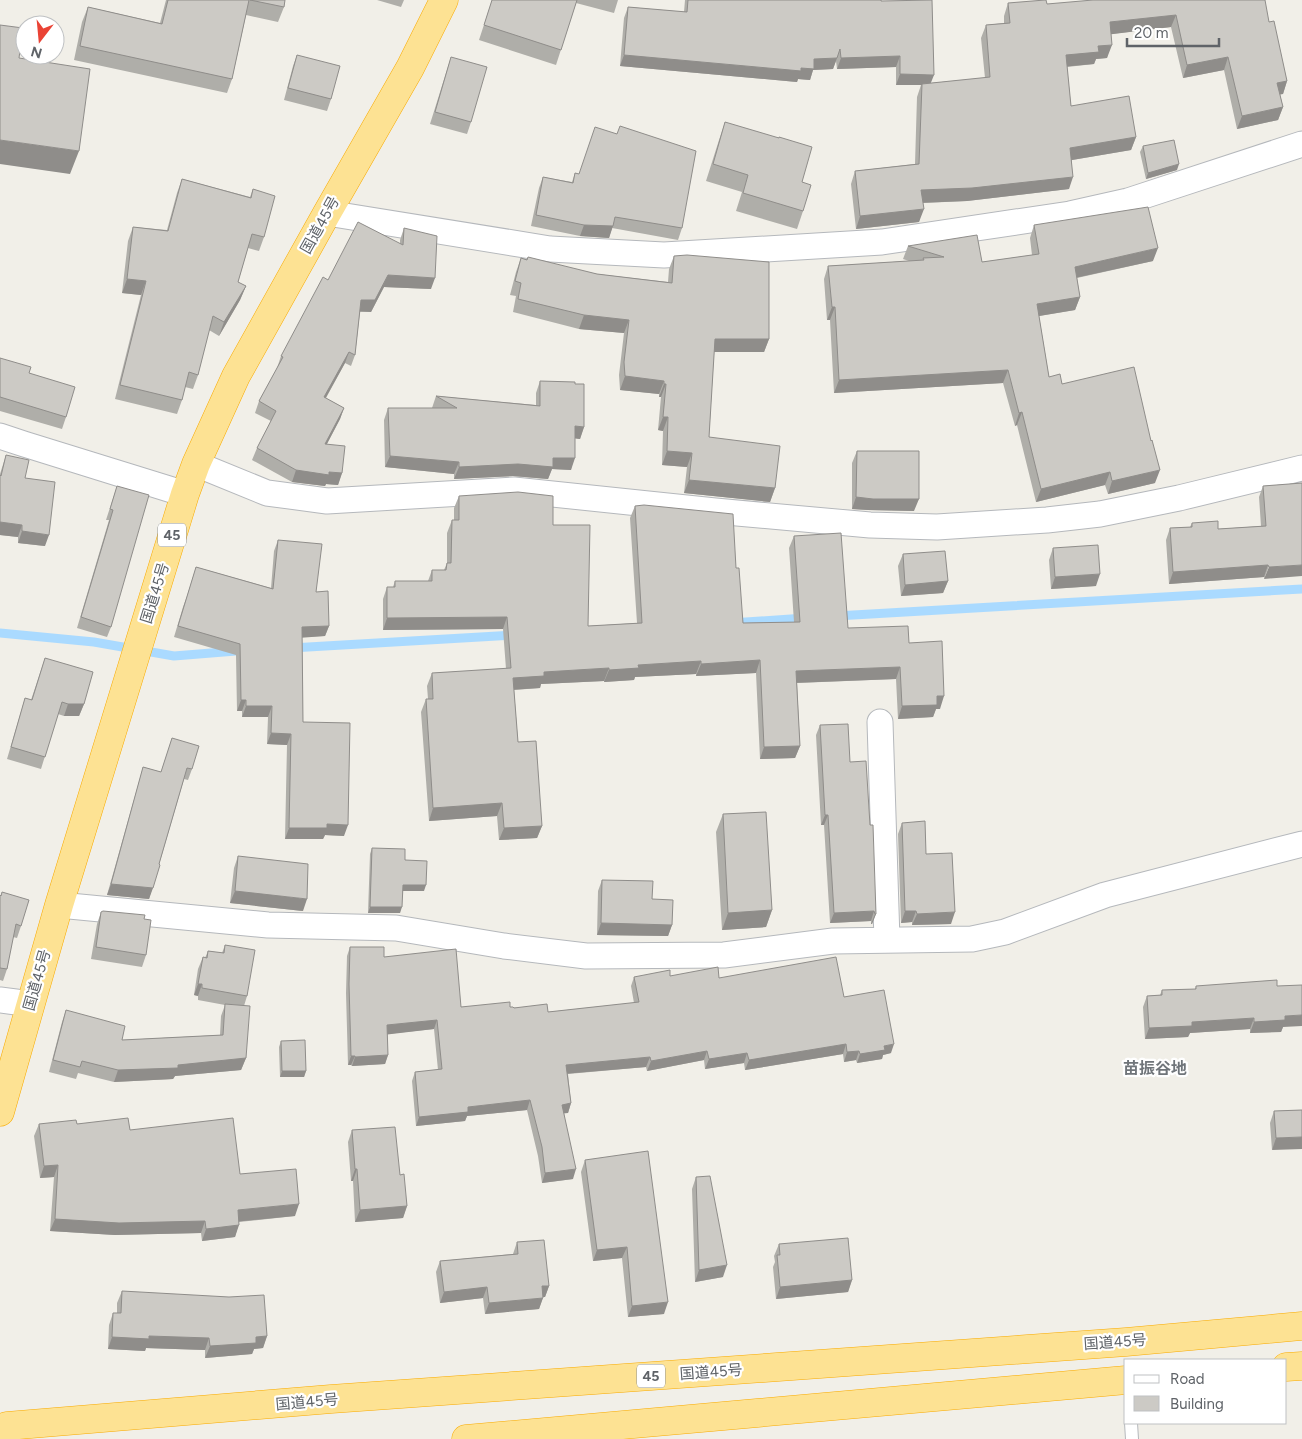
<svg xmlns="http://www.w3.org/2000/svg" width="1302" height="1439" font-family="Figtree,'Noto Sans JP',sans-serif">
<rect width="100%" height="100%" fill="#f1efe8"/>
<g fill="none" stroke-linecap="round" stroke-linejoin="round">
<path stroke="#aadaff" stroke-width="9" d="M 836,616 L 1302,589
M 731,623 L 805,618
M 0,633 L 94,642 L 174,656 L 236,651
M 291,648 L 516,635"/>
<defs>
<path id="lane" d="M 1131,1423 L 1132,1439"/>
<path id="street" d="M 327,213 L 550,249 L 664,255 L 882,242 L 1070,214 L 1128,201 L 1302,144
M 0,436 L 24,444 L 185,494
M 196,464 L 267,493 L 327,501 L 514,490 L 715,511 L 870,525 L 937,527 L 1047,520 L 1100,514 L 1179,498 L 1302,468
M 880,722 L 887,940
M 59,905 L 268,925 L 396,928 L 504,946 L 586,956 L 724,955 L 833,941 L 972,939 L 1005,932 L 1105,895 L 1302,844
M 0,1000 L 31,1004"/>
<path id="highway" d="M 0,1112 L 59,905 L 185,494 L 196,464 L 236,376 L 327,213 L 410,68 L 444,0
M 1286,1367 L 1302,1366
M 0,1428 L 7,1426 L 331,1399 L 1126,1342 L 1302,1326
M 466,1439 L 1126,1380"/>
</defs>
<use href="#lane" stroke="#b5b8bc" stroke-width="14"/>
<use href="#street" stroke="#b5b8bc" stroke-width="27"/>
<use href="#highway" stroke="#f9ab00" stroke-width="29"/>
<use href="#lane" stroke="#fff" stroke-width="12"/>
<use href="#street" stroke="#fff" stroke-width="25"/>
<use href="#highway" stroke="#fde293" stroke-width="28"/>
</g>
<path fill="#afaea9" d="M 166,0 L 285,0 L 284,7 L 278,22 L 246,15 L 232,79 L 227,93 L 74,60 L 82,22 L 88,7 L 160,23 Z
M 377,0 L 404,0 L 401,7 Z
M 492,0 L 618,0 L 614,13 L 576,3 L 556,65 L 479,40 Z
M 685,0 L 881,0 L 931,83 L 985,78 L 981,38 L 986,25 L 1004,23 L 1004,16 L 1008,3 L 1047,4 L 1269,22 L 1287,81 L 1283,94 L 1280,94 L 1283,107 L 1278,120 L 1237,129 L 1224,70 L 1183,78 L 1171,27 L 1111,34 L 1107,58 L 1096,59 L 1094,64 L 1067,67 L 1071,106 L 1136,137 L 1131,150 L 1072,160 L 1069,189 L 967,201 L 923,203 L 919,222 L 856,229 L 851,184 L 855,171 L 915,164 L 917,97 L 921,85 L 896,85 L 896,67 L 837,69 L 836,61 L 833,69 L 813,70 L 810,80 L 798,79 L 797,82 L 620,66 L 624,18 L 628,7 L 684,12 Z
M 297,55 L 331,99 L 327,111 L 284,100 L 293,66 Z
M 451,57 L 471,122 L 467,134 L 430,124 Z
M 725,122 L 802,182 L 803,211 L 797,229 L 736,211 L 742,192 L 706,181 L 719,140 Z
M 1143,146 L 1177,170 L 1146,179 L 1140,152 Z
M 575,173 L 682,228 L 678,240 L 612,228 L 609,238 L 580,236 L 531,226 L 539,188 L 543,177 L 572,182 Z
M 182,179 L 250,197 L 253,189 L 264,237 L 259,251 L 248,248 L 238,282 L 246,286 L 240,300 L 219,336 L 209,330 L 198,375 L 193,389 L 185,387 L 182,400 L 177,414 L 115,399 L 141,295 L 122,293 L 128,241 L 133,227 L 167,230 L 177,193 Z
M 1034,225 L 1153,261 L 1077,278 L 1080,297 L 1075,310 L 1039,316 L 1049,377 L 1062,384 L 1155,483 L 1108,494 L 1105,485 L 1036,502 L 1017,425 L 1015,426 L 1003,383 L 834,393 L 830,320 L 827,320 L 824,279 L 828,266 L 909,261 L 903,259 L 908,246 L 982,262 L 1032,255 L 1030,238 Z
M 404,228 L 431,289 L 384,287 L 371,312 L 360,312 L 355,355 L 351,366 L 345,363 L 326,398 L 344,408 L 340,419 L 327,444 L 342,473 L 338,485 L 326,484 L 325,486 L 292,482 L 252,460 L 257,448 L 271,421 L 255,413 L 259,401 L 277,368 L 281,356 L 400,243 L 400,240 Z
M 674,256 L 769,339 L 764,352 L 714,352 L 709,437 L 775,488 L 770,502 L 684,493 L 687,467 L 662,465 L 663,431 L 658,430 L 661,397 L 659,397 L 659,394 L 620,390 L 619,375 L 624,333 L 579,329 L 513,312 L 516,296 L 510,295 L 516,272 L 521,258 L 597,274 L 668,282 L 669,269 Z
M 0,358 L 29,373 L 66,417 L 62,429 L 0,411 Z
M 540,381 L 575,384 L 584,427 L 580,439 L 575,438 L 571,470 L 552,469 L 548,479 L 513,476 L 454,479 L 454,474 L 385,467 L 384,420 L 388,408 L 432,408 L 436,396 L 536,405 L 536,393 Z
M 857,451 L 914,511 L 868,510 L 852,509 L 852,463 Z
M 6,455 L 25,478 L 45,546 L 18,543 L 18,537 L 0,535 L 0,474 Z
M 1302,483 L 1264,579 L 1264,577 L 1169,584 L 1166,540 L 1170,528 L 1190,527 L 1192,523 L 1218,529 L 1261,526 L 1259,497 L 1263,486 Z
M 117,486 L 111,627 L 107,637 L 77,628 L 109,520 L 106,520 Z
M 459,496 L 553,525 L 588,626 L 637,623 L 630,518 L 635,506 L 736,568 L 743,623 L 794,622 L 789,548 L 794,536 L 848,628 L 909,643 L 940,709 L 936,709 L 933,717 L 898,719 L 896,679 L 797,683 L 800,746 L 795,758 L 760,759 L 756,673 L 696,676 L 696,674 L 635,677 L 634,680 L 604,682 L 604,681 L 541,684 L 540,688 L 514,690 L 518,742 L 542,826 L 537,838 L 499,840 L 497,816 L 429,821 L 421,712 L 426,699 L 428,699 L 427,686 L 432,673 L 506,669 L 503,629 L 383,630 L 383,599 L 387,587 L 393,587 L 395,581 L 428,581 L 432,570 L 444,570 L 447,563 L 447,533 L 452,520 L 454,520 L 454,508 Z
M 278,540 L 316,592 L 329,626 L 325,636 L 302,637 L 303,722 L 344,836 L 325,835 L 323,839 L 285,839 L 287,745 L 267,744 L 268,717 L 242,717 L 242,711 L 237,711 L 236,655 L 174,637 L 183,607 L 187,596 L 196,567 L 271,588 L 274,551 Z
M 1053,548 L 1096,586 L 1051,589 L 1049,560 Z
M 903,554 L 948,581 L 943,593 L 901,596 L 898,566 Z
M 45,658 L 84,704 L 79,716 L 64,716 L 58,714 L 41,769 L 7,759 L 25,698 L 31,700 Z
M 820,725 L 850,762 L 870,825 L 876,914 L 872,924 L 871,924 L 871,921 L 830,923 L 824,825 L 821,825 L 816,735 Z
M 172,738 L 192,769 L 188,780 L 184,779 L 149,899 L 107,895 L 140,778 L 143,767 L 161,772 Z
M 723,814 L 772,910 L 766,927 L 722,930 L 716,832 Z
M 902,823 L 926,854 L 951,924 L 912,925 L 912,922 L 901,923 L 898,834 Z
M 372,848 L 405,860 L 424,891 L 403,891 L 400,913 L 368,913 L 370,854 Z
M 238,856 L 303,911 L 230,903 L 234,868 Z
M 602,880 L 652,899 L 672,925 L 668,936 L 597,935 L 598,891 Z
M 0,895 L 21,926 L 17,938 L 13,937 L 7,969 L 3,981 L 0,980 Z
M 101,912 L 144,919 L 146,955 L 142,967 L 91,959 L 97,924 Z
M 225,945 L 247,996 L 244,1006 L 246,1058 L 241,1070 L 175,1076 L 173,1079 L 114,1082 L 78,1073 L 76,1079 L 49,1072 L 62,1022 L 66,1010 L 122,1040 L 220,1035 L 221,1016 L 225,1005 L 198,1000 L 198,996 L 194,995 L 198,969 L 203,957 L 205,958 L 208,951 L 222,953 Z
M 350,947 L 384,957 L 461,1007 L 510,1007 L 548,1012 L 634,1003 L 631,986 L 634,977 L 670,976 L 719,978 L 844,997 L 891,1053 L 883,1055 L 882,1059 L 857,1063 L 856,1060 L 844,1062 L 843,1054 L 745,1070 L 744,1063 L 705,1069 L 704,1060 L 647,1071 L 646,1067 L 568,1074 L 571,1103 L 568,1113 L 564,1113 L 573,1179 L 542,1183 L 538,1156 L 527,1110 L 467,1116 L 465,1121 L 416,1126 L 412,1081 L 415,1072 L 438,1070 L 434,1029 L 387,1034 L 388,1055 L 385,1064 L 352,1066 L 351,1065 L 348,1065 L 346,993 L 347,956 Z
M 1196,986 L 1283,1027 L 1281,1032 L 1250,1033 L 1250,1029 L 1190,1033 L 1188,1037 L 1145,1039 L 1143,1007 L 1147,996 L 1160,995 L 1162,990 L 1195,989 Z
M 281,1041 L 306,1071 L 304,1077 L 280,1077 L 279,1047 Z
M 1302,1110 L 1272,1150 L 1270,1123 L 1274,1111 Z
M 39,1124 L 77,1124 L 130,1130 L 240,1174 L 295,1216 L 239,1222 L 235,1237 L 202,1241 L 201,1233 L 115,1235 L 50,1231 L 54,1177 L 40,1178 L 34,1136 Z
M 352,1130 L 400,1175 L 407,1206 L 403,1218 L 355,1222 L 353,1181 L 351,1181 L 348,1142 Z
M 585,1160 L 664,1314 L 628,1317 L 622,1258 L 593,1261 L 581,1172 Z
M 696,1177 L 723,1277 L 695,1282 L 692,1189 Z
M 517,1242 L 549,1286 L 545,1297 L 543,1297 L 539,1309 L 485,1314 L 483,1298 L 440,1303 L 436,1272 L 440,1261 L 513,1254 Z
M 779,1244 L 852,1280 L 848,1292 L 776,1299 L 773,1267 L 775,1262 L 774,1256 Z
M 122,1291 L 267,1336 L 263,1348 L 254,1349 L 252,1354 L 205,1358 L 205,1350 L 146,1348 L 145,1351 L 108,1349 L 109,1325 L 113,1313 L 117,1313 L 117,1303 Z"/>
<path fill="#8f8d8a" d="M 1176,15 L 1171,27 L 1105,35 L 1110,22 Z
M 1112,45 L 1107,58 L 1096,59 L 1094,64 L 1061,67 L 1066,55 L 1098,46 Z
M 624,55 L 801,68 L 814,59 L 837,58 L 833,69 L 813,70 L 810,80 L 798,79 L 797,82 L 620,66 Z
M 900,56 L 896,67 L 837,69 L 841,58 Z
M 1228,57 L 1224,70 L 1183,78 L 1187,65 Z
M 900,74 L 934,75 L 930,85 L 896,85 Z
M 1287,81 L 1283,94 L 1273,96 L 1277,83 Z
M 1283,107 L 1278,120 L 1237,129 L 1242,116 Z
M 1136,137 L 1131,150 L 1066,161 L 1070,148 Z
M 0,140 L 79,151 L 70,174 L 0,164 Z
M 1179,164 L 1177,170 L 1146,179 L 1148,173 Z
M 1073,177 L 1069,189 L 967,201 L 917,203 L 921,190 Z
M 924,209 L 919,222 L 856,229 L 860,216 Z
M 584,225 L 613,226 L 609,238 L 580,236 Z
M 1158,248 L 1153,261 L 1070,279 L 1075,267 Z
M 388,275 L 435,278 L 431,289 L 384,287 L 371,312 L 357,311 L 361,300 Z
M 127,279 L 146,281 L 141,295 L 122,293 Z
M 246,286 L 240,300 L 219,336 L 224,322 Z
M 1080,297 L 1075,310 L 1033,317 L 1037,304 Z
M 832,307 L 835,307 L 830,320 L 827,320 Z
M 584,315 L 629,320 L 624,333 L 579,329 Z
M 715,339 L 769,339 L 764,352 L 710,352 Z
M 349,352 L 345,363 L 320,408 L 324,397 Z
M 1008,370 L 1003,383 L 834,393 L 839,380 Z
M 625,376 L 664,381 L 659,394 L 620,390 Z
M 664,384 L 666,384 L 661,397 L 659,397 Z
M 344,408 L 340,419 L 321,455 L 325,444 Z
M 1022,412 L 1017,425 L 1015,426 L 1019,413 Z
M 663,417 L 668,417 L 663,431 L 658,430 Z
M 575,426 L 584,427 L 580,439 L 571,438 Z
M 667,451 L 692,453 L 687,467 L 662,465 Z
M 390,456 L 459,462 L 454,474 L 385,467 Z
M 553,458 L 575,458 L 571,470 L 552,469 L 548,479 L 513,476 L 454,479 L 459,467 Z
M 296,470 L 329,472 L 342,473 L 338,485 L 326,484 L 325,486 L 292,482 Z
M 1160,470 L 1155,483 L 1108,494 L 1112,481 Z
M 1110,472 L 1105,485 L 1036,502 L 1041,489 Z
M 689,480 L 775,488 L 770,502 L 684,493 Z
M 856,497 L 919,499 L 914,511 L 868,510 L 852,509 Z
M 0,522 L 22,525 L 18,537 L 0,535 Z
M 22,531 L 49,535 L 45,546 L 18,543 Z
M 1268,565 L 1264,577 L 1169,584 L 1173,572 Z
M 1302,565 L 1302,576 L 1264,579 L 1269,567 Z
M 1100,574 L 1096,586 L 1051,589 L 1055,577 Z
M 948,581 L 943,593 L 901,596 L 905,585 Z
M 507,617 L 503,629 L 383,630 L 387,618 Z
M 329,626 L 325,636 L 298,638 L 302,627 Z
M 760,660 L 756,673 L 696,676 L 701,664 Z
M 701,661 L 696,674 L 635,677 L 634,680 L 604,682 L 609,670 L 638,665 Z
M 900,667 L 896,679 L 792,683 L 796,671 Z
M 609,668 L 604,681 L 541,684 L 540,688 L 509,690 L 513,678 L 544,672 Z
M 937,696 L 944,696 L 940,709 L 936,709 L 933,717 L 898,719 L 902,706 Z
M 241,700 L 246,700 L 242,711 L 237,711 Z
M 68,704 L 84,704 L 79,716 L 64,716 Z
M 246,706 L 272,706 L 268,717 L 242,717 Z
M 271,733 L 291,734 L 287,745 L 267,744 Z
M 800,746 L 795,758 L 760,759 L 764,747 Z
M 502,803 L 497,816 L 429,821 L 433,808 Z
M 825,815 L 828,815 L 824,825 L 821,825 Z
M 327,824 L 348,825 L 344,836 L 325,835 L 323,839 L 285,839 L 289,828 Z
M 542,826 L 537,838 L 499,840 L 504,828 Z
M 111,884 L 153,888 L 149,899 L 107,895 Z
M 403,885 L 426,885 L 424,891 L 401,891 Z
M 235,891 L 307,899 L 303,911 L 230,903 Z
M 370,907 L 402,907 L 400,913 L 368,913 Z
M 772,910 L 766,927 L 722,930 L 728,913 Z
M 874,911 L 871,921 L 830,923 L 834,913 Z
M 905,911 L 916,911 L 912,922 L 901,923 Z
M 955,912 L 951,924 L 912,925 L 917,914 Z
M 875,914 L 876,914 L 872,924 L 871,924 Z
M 601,923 L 672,925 L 668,936 L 597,935 Z
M 198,984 L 202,984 L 198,996 L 194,995 Z
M 1302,1015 L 1302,1026 L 1283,1027 L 1281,1032 L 1250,1033 L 1254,1022 L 1285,1016 Z
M 1254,1018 L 1250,1029 L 1190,1033 L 1188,1037 L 1145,1039 L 1149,1028 L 1192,1022 Z
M 437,1020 L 434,1029 L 383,1035 L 387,1025 Z
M 846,1044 L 843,1054 L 745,1070 L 749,1060 Z
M 894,1044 L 891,1053 L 883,1055 L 882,1059 L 857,1063 L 860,1054 L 884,1046 Z
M 707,1051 L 704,1060 L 647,1071 L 651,1061 Z
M 859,1051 L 856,1060 L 844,1062 L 847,1052 Z
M 747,1053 L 744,1063 L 705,1069 L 709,1059 Z
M 388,1055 L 385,1064 L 352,1066 L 355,1057 Z
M 351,1056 L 355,1056 L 351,1065 L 348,1065 Z
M 650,1057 L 646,1067 L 563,1074 L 566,1065 Z
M 246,1058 L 241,1070 L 175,1076 L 173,1079 L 114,1082 L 118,1070 Z
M 282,1071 L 306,1071 L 304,1077 L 280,1077 Z
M 530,1100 L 527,1110 L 467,1116 L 465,1121 L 416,1126 L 419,1117 L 468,1107 Z
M 571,1103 L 568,1113 L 558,1114 L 562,1105 Z
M 1302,1137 L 1302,1149 L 1272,1150 L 1276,1138 Z
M 58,1165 L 54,1177 L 40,1178 L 44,1166 Z
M 355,1169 L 357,1169 L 353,1181 L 351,1181 Z
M 576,1169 L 573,1179 L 542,1183 L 545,1173 Z
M 299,1204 L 295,1216 L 233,1222 L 238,1210 Z
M 407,1206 L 403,1218 L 355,1222 L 360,1210 Z
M 55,1219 L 205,1221 L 201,1233 L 115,1235 L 50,1231 Z
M 239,1225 L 235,1237 L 202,1241 L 206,1229 Z
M 627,1247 L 622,1258 L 593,1261 L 597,1250 Z
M 727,1265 L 723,1277 L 695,1282 L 699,1270 Z
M 852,1280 L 848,1292 L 776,1299 L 780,1287 Z
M 542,1286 L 549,1286 L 545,1297 L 538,1297 Z
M 487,1287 L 483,1298 L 440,1303 L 444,1292 Z
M 543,1298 L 539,1309 L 485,1314 L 489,1303 Z
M 668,1302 L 664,1314 L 628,1317 L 632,1306 Z
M 149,1336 L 209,1338 L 205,1350 L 146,1348 L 145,1351 L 108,1349 L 112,1337 Z
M 267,1336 L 263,1348 L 254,1349 L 252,1354 L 205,1358 L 210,1346 L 256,1337 Z"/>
<path fill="#cccac5" stroke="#8f8d8a" d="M 168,0 L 249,0 L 232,79 L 80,46 L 88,7 L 162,24 Z
M 250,0 L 285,0 L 284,7 Z
M 492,0 L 577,0 L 561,50 L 484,25 Z
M 688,0 L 881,0 L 881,1 L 932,0 L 934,75 L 900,74 L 900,56 L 841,58 L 840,49 L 837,58 L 814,59 L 814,69 L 801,68 L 801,71 L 624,55 L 628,7 L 687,12 Z
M 1045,0 L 1046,0 L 1047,4 L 1093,0 L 1265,0 L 1269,22 L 1274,21 L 1287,81 L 1277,83 L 1283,107 L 1242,116 L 1228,57 L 1187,65 L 1176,15 L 1110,22 L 1112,45 L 1098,46 L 1099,52 L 1066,55 L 1071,106 L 1129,96 L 1136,137 L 1070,148 L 1073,177 L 972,188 L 921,190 L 924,209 L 860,216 L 855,171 L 919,164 L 922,84 L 990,77 L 986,25 L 1010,23 L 1008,3 Z
M 0,25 L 23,28 L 19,58 L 90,69 L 79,151 L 0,140 Z
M 297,55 L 340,66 L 331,99 L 288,88 Z
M 451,57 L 487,67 L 471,122 L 435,112 Z
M 725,122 L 779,138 L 779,137 L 812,147 L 802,182 L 811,185 L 803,211 L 743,193 L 748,175 L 713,164 Z
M 620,126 L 696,151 L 682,228 L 615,217 L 613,226 L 584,225 L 536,215 L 543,177 L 573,183 L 575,173 L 579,174 L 595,127 L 617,134 Z
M 1174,140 L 1179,164 L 1148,173 L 1143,146 Z
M 182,179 L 251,198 L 253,189 L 275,196 L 264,237 L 252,234 L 238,282 L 246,286 L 224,322 L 213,316 L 198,375 L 189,372 L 182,400 L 120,385 L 146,281 L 127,279 L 133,227 L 168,231 Z
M 1148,207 L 1158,248 L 1075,267 L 1080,297 L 1037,304 L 1049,377 L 1060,374 L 1062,384 L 1134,367 L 1151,441 L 1152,440 L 1160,470 L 1112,481 L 1110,472 L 1041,489 L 1022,412 L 1019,413 L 1008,370 L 839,380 L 835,307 L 832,307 L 828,266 L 924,260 L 923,258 L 944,257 L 908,246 L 977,235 L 982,262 L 1039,254 L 1034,225 Z
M 358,222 L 403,245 L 404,228 L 437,236 L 435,278 L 388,275 L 375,300 L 361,300 L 355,355 L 349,352 L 324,397 L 344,408 L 325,444 L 345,446 L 342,473 L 329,472 L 329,475 L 296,470 L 257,448 L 276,411 L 259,401 L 283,357 L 281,356 L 323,277 L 328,280 Z
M 687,255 L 769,262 L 769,339 L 715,339 L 709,437 L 780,446 L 775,488 L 689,480 L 692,453 L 667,451 L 668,417 L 663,417 L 666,384 L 664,384 L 664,381 L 625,376 L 624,362 L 629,320 L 584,315 L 518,299 L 521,283 L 515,281 L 521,258 L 527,260 L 528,257 L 597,274 L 672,283 L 674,256 Z
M 0,358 L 31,367 L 29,373 L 75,387 L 66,417 L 0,397 Z
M 540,381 L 575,382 L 575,384 L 584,384 L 584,427 L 575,426 L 575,458 L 553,458 L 553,467 L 518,464 L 459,467 L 459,462 L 390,456 L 388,408 L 457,408 L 436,396 L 540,406 Z
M 857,451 L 919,451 L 919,499 L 873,499 L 856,497 Z
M 6,455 L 29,460 L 25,478 L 55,482 L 49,535 L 22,531 L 22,525 L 0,522 L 0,475 L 1,476 Z
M 1302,483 L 1302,565 L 1269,567 L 1268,565 L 1173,572 L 1170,528 L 1192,527 L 1192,523 L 1218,521 L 1218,529 L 1266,526 L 1263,486 Z
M 117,486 L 149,495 L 111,627 L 81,617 L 113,510 L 110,509 Z
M 518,492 L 553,496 L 553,525 L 590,525 L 588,626 L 642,623 L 635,506 L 644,505 L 733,514 L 736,568 L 739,568 L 743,623 L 800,622 L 794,536 L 841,533 L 848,628 L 908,626 L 909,643 L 942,641 L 944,696 L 937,696 L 937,705 L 902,706 L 900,667 L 796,671 L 800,746 L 764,747 L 760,660 L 701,664 L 701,661 L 638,665 L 639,668 L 609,670 L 609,668 L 544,672 L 544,676 L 513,678 L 518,742 L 536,741 L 542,826 L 504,828 L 502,803 L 433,808 L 426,699 L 433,699 L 432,673 L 511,668 L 507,617 L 387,618 L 387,587 L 395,587 L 395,581 L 432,581 L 432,570 L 446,570 L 447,563 L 451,563 L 452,520 L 459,520 L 459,496 Z
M 278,540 L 322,544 L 316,592 L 328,591 L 329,626 L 302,627 L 303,722 L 350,723 L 348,825 L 327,824 L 327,828 L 289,828 L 291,734 L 271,733 L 272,706 L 246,706 L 246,700 L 241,700 L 240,644 L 178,626 L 196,567 L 273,589 Z
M 1098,545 L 1100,574 L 1055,577 L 1053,548 Z
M 945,551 L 948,581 L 905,585 L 903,554 Z
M 45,658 L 93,672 L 84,704 L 68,704 L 62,702 L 45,757 L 11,747 L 25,698 L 32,700 Z
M 848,724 L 850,762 L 866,761 L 870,825 L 873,825 L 876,914 L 875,914 L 874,911 L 834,913 L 828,815 L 825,815 L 820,725 Z
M 172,738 L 199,746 L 192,769 L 187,768 L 159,864 L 160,865 L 153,888 L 111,884 L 143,767 L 161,772 Z
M 766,812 L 772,910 L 728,913 L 723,814 Z
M 925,821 L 926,854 L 952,853 L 955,912 L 917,914 L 916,911 L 905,911 L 902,823 Z
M 372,848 L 405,849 L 405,860 L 427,861 L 426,885 L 403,885 L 402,907 L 370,907 Z
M 238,856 L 308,864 L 307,899 L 235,891 Z
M 602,880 L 653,881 L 652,899 L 673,900 L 672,925 L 601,923 Z
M 2,892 L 29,900 L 21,926 L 16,924 L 7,969 L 0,968 L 0,895 L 1,896 Z
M 103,911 L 145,915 L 144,919 L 151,920 L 146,955 L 96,947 L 101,912 Z
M 225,945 L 255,950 L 247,996 L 202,988 L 202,984 L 198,984 L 203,957 L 207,958 L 208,951 L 224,953 Z
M 350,947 L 384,947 L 384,957 L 456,949 L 461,1007 L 510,1002 L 510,1007 L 513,1007 L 514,1008 L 547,1004 L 548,1012 L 639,1002 L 634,977 L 670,970 L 670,976 L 718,967 L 719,978 L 836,957 L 844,997 L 884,990 L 894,1044 L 884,1046 L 885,1050 L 860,1054 L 859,1051 L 847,1052 L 846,1044 L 749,1060 L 747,1053 L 709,1059 L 707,1051 L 651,1061 L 650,1057 L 566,1065 L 571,1103 L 562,1105 L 576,1169 L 545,1173 L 542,1147 L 530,1100 L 468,1107 L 468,1112 L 419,1117 L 415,1072 L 442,1069 L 437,1020 L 387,1025 L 388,1055 L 355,1057 L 355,1056 L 351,1056 L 349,984 Z
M 1277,980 L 1277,986 L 1302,985 L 1302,1015 L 1285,1016 L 1285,1020 L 1254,1022 L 1254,1018 L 1192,1022 L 1192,1026 L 1149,1028 L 1147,996 L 1162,995 L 1162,990 L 1196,989 L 1196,986 Z
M 225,1004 L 250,1006 L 246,1058 L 178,1065 L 178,1068 L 118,1070 L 82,1061 L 80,1067 L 53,1060 L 66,1010 L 125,1026 L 122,1040 L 223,1035 Z
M 305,1040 L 306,1071 L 282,1071 L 281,1041 Z
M 1302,1110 L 1302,1137 L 1276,1138 L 1274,1111 Z
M 128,1118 L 130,1130 L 233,1118 L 240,1174 L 296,1169 L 299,1204 L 238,1210 L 239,1225 L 206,1229 L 205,1221 L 119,1223 L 55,1219 L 58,1165 L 44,1166 L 39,1124 L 76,1120 L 77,1124 Z
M 395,1127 L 400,1175 L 404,1174 L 407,1206 L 360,1210 L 357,1169 L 355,1169 L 352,1130 Z
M 648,1151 L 668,1302 L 632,1306 L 627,1247 L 597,1250 L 585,1160 Z
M 710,1176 L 727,1265 L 699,1270 L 696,1177 Z
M 848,1238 L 852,1280 L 780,1287 L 777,1255 L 780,1255 L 779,1244 Z
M 544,1240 L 549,1286 L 542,1286 L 543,1298 L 489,1303 L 487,1287 L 444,1292 L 440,1261 L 518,1254 L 517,1242 Z
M 122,1291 L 229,1297 L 264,1295 L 267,1336 L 256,1337 L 256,1343 L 210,1346 L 209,1338 L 149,1336 L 149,1339 L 112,1337 L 113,1313 L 121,1313 Z"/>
<g text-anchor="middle" stroke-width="4.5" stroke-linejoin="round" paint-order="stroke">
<g fill="#fff" stroke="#8f9295" stroke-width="1">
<rect x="158" y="523.5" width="28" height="23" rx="4"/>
<rect x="637" y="1364.5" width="28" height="23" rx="4"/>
</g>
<g font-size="14" font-weight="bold" fill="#5f6368">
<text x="172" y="540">45</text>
<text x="651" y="1381">45</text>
</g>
<g font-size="15" fill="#5f6368" stroke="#fff">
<text transform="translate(320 225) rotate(-61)" y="5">国道45号</text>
<text transform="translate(155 593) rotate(-73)" y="5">国道45号</text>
<text transform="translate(37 980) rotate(-74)" y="5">国道45号</text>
<text transform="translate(1115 1342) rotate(-4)" y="5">国道45号</text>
<text transform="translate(711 1372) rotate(-4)" y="5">国道45号</text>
<text transform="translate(307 1402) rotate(-5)" y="5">国道45号</text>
</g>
<g font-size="16" font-weight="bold" fill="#70757a" stroke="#fff">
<text x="1155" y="1074">苗振谷地</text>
</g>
</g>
<rect x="1124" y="1359" width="162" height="65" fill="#ffffff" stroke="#bfc1c3"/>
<rect x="1134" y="1375" width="25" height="8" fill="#ffffff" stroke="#bfc1c3"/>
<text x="1170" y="1384" font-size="15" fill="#5f6368">Road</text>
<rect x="1134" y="1396" width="25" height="15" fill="#cccac5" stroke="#bfc1c3"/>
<text x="1170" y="1409" font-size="15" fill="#5f6368">Building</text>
<g transform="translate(40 40) rotate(196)"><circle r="24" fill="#ffffff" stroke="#bfc1c3"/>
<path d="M0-4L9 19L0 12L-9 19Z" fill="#ea4335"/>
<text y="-8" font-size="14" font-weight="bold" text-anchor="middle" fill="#5f6368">N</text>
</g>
<path d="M1127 38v8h92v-8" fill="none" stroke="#5f6368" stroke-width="2.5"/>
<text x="1134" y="38" font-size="15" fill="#5f6368" stroke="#ffffff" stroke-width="4" paint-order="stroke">20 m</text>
</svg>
